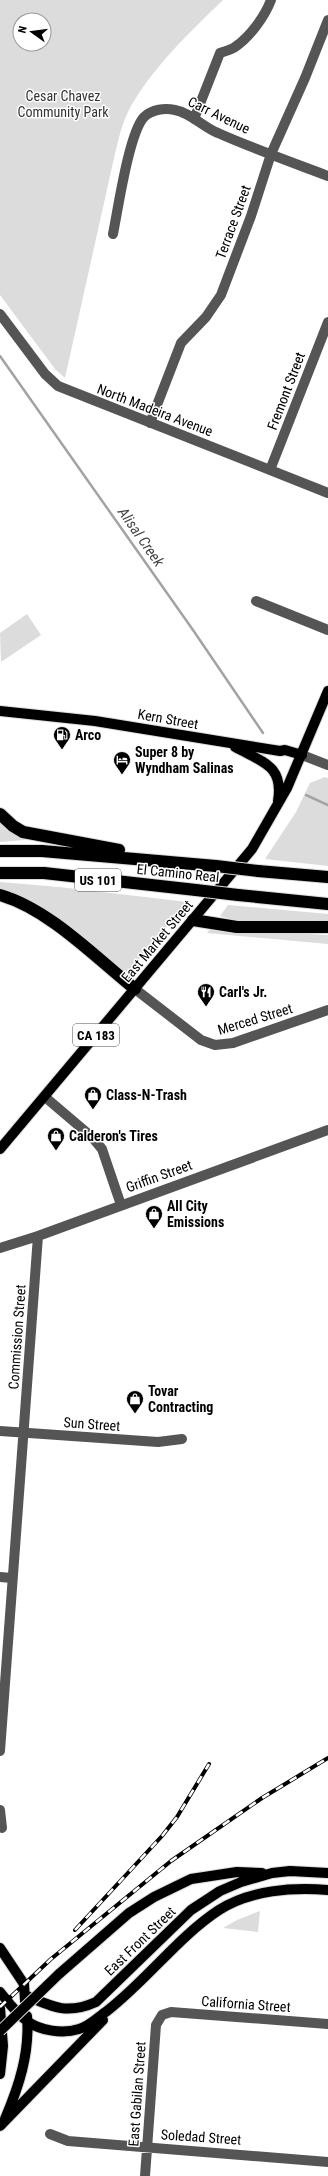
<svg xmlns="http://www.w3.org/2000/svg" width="328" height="2176" font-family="'Roboto Condensed',sans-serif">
<rect width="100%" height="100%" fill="#fff"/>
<path fill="#dcdcdc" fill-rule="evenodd" d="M 0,0 L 223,0 C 189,33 155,65 131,106 C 122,122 118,141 114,158 L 65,378 L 55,369 L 0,295 ZM 20,20 L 44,20 L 44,44 L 20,44 Z
M 27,614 L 41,635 L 1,662 L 0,633 Z
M 325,777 L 328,778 L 328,866 L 265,859 L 296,812 L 310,783 Z
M 0,822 L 1,823 L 25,840 L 0,842 Z
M 0,882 L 59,887 L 188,902 L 129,972 L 124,971 L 64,922 L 44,909 L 0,892 Z
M 228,905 L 328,914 L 328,924 L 236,921 L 220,916 Z
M 210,929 L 328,935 L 328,944 L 207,933 Z
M 260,1911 L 258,1932 L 223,1928 L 237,1920 Z"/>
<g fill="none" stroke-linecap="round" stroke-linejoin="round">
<path stroke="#a3a3a3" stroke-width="2.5" d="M 0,356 L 193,630 L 263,733
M 306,795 L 328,805"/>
<defs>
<path id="major" d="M 0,711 L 95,721 L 280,751 L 285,750 L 302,755
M 235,747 C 262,762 284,765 278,801
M 0,1149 L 252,849 L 287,788 L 328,691
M 0,1948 L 24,1984 L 25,2001
M 59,1974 L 129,1913 L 154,1897 L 191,1879 L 237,1872 L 262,1873
M 0,1992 C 8,2002 16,2013 27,2021 C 40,2031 63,2034 79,2029 C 90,2026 98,2017 107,2011 C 146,1981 179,1936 219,1910 C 250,1890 293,1887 328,1890
M 25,1995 C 52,2007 67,2015 96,2002 L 191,1910 L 220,1891 L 241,1882 L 272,1873 L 290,1871 L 328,1873
M 0,2008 L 3,2046 L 0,2074
M 5,2119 C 19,2086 30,2053 27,2016
M 0,2126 L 103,2020"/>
<path id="highway" d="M 0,814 L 13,826 L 23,832 L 119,850
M 0,851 L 42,851 L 216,866
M 258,871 L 328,877
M 0,873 L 44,873 L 196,890
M 0,895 C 49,909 95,957 135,989
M 238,895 L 328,904
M 193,920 L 237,927 L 328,927"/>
</defs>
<use href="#major" stroke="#dbdbdb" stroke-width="12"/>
<use href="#highway" stroke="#dbdbdb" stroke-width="14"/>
<path stroke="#555" stroke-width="10" d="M 194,119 L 220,53 C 225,51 231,50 235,47 C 250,37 265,16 271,0
M 113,234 C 118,209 129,133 144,117 C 152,109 165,108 175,110 C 191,113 203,127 218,133 C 254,149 291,162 328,176
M 0,314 L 45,374 L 58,386 L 328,493
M 150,423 L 181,343 L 206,317 L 221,295 L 251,216 L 271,154 L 305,78 L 328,20
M 270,470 L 328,322
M 256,601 L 328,630
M 302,755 L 328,765
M 135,989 L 201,1040 L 215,1045 L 233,1043 L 328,1010
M 45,1097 L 92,1137 L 102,1149 L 121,1205
M 0,1248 L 38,1236 L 328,1130
M 0,1431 L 158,1442 L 182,1439
M 0,1577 L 12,1578
M 0,1751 L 38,1236
M 0,1810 L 2,1828
M 50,2134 L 68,2141 L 328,2162
M 145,2176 L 156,2025 L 162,2015 L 171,2012 L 328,2024"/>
<use href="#major" stroke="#000" stroke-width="10"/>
<use href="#highway" stroke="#000" stroke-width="12"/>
<defs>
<path id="rail" d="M 75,1930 L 162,1836 L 177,1817 L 209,1764
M 0,2007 L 51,1959 L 171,1861 L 262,1798 L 328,1758"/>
</defs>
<use href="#rail" stroke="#000" stroke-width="4"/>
<use href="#rail" stroke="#fff" stroke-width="2.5" stroke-dasharray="8" stroke-linecap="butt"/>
<defs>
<path id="major-bridge" d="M 0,2031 L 59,1974"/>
<path id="highway-bridge" d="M 216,866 L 258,871
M 196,890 L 238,895"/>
</defs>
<use href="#major-bridge" stroke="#dbdbdb" stroke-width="12" stroke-linecap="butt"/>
<use href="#highway-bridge" stroke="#dbdbdb" stroke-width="14" stroke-linecap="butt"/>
<use href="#major-bridge" stroke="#000" stroke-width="10"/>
<use href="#highway-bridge" stroke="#000" stroke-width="12"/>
</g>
<defs>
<symbol id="fuel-pin" viewBox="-11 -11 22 30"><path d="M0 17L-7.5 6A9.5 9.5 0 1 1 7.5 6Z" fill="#000" stroke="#fff"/><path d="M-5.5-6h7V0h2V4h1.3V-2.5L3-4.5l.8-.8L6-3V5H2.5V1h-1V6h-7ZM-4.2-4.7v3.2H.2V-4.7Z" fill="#fff"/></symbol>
<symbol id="hotel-pin" viewBox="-11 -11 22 30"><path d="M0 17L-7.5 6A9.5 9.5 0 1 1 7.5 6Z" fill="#000" stroke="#fff"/><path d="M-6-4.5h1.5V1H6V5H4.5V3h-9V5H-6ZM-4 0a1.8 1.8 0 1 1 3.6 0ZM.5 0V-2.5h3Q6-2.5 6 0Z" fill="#fff"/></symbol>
<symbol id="restaurant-pin" viewBox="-11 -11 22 30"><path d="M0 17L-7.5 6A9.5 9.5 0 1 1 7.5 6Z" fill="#000" stroke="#fff"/><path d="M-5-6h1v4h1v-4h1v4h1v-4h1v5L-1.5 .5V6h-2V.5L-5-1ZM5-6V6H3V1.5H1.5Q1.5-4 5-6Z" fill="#fff"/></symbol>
<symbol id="shop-pin" viewBox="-11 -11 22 30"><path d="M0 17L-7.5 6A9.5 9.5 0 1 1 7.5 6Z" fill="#000" stroke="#fff"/><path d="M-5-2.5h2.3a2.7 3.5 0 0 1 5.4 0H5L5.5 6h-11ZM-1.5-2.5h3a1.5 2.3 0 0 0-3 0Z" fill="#fff"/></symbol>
</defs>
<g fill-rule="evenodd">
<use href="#fuel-pin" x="52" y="725" width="20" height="27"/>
<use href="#hotel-pin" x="112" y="750" width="20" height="27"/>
<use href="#restaurant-pin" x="196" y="982" width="20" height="27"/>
<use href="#shop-pin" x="83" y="1085" width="20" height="27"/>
<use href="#shop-pin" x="46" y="1126" width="20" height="27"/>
<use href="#shop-pin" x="144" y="1204" width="20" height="27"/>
<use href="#shop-pin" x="125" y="1389" width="20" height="27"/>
</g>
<g text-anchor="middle" stroke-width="3" stroke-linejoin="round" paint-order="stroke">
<g fill="#fff" stroke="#4c4c4c" stroke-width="1">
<rect x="75" y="869" width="46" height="22" rx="3"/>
<rect x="73" y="1024" width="46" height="22" rx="3"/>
</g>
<g font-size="13" font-weight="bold" fill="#000">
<text x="98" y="885">US 101</text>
<text x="96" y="1040">CA 183</text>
</g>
<g font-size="14" fill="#333" stroke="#fff">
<text x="63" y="101">Cesar Chavez<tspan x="63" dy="16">Community Park</tspan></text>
</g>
<g font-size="14" fill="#000" stroke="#fff">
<text transform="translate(219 115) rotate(26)" y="5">Carr Avenue</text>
<text transform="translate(233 222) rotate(-70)" y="5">Terrace Street</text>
<text transform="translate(286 391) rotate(-69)" y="5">Fremont Street</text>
<text transform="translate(155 410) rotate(21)" y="5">North Madeira Avenue</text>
<text transform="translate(168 719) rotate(10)" y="5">Kern Street</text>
<text transform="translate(178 873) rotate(6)" y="5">El Camino Real</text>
<text transform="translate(157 941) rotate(-50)" y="5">East Market Street</text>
<text transform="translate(255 1019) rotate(-17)" y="5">Merced Street</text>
<text transform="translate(159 1176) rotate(-20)" y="5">Griffin Street</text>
<text transform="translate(17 1337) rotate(-86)" y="5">Commission Street</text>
<text transform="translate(92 1424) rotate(4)" y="5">Sun Street</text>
<text transform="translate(140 1941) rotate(-44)" y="5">East Front Street</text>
<text transform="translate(246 2004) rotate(4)" y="5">California Street</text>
<text transform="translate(137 2094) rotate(-86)" y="5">East Gabilan Street</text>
<text transform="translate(201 2137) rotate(4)" y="5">Soledad Street</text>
</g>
<g font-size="14" font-weight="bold" fill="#000" stroke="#fff" text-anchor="start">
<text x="75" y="740">Arco</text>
<text x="135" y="757">Super 8 by<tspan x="135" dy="16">Wyndham Salinas</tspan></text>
<text x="219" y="997">Carl's Jr.</text>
<text x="106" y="1100">Class-N-Trash</text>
<text x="69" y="1141">Calderon's Tires</text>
<text x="167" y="1211">All City<tspan x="167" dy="16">Emissions</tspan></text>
<text x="148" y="1396">Tovar<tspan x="148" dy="16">Contracting</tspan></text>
</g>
<g font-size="15" font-style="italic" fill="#444" stroke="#fff">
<text transform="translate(141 537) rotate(55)" y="5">Alisal Creek</text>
</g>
</g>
<g transform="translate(32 32) rotate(284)"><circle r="19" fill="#ffffff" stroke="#999999"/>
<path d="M0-3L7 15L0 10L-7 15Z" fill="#000000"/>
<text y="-6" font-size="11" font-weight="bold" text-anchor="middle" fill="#000000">N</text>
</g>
</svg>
